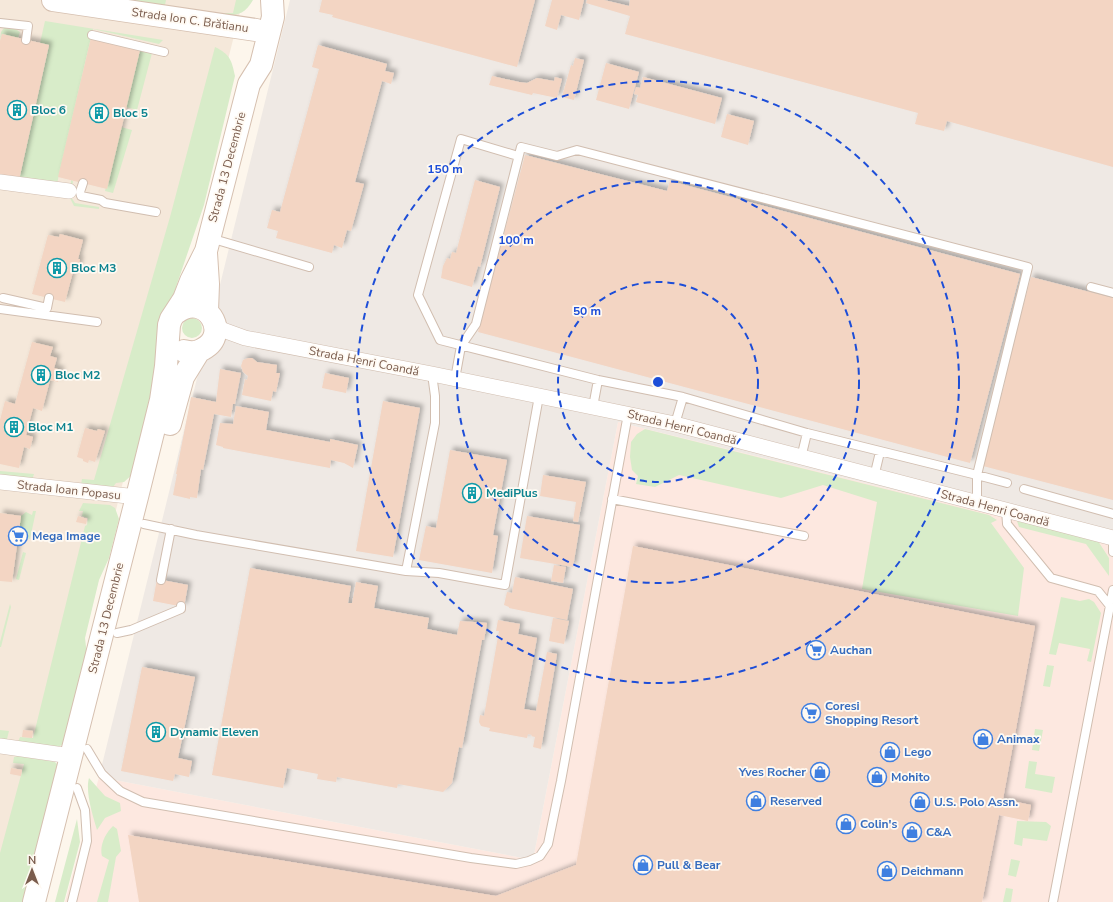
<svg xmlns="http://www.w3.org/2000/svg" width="1113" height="902" font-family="'Nunito Sans',sans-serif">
<defs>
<filter id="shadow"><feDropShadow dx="3.5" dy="-3.5" stdDeviation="2" flood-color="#0004"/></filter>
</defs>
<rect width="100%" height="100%" fill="#fdf6ec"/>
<path fill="#f5e8da" d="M 0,0 L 243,0 L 188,219 L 19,902 L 0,902 Z"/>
<path fill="#fde8e0" d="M 618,422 L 1113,544 L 1113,902 L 65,902 L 99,777 L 533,860 Z"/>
<path fill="#efe9e4" d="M 290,0 L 1113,0 L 1113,544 L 618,422 L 533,860 L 99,777 Z"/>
<path fill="#d8ecc9" d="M 128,0 L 166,0 L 165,5 L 178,7 Z
M 236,0 L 253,0 C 244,16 235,16 218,15 L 219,13 L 233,13 Z
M 45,21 L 163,40 L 159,44 L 93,29 L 56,188 L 19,180 L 49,45 L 40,43 Z
M 4,28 C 11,28 15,28 20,32 L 18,38 L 2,34 L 0,41 L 1,32 Z
M 215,47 C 230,54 232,61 235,76 L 204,205 L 177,284 L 161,346 L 155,385 L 134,473 L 124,482 L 116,483 L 113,487 L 81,485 L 82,479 L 94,480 L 170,217 Z
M 140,50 L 152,53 L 137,110 L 126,107 Z
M 121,127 L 132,130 L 113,193 L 105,191 Z
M 71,180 L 73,181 L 71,197 L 75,203 L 99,207 L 99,209 L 74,206 L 70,198 Z
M182 328a10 10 0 1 1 20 0a10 10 0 1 1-20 0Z
M 645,429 L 989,515 L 997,520 L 991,523 L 1024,568 L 1018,616 L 862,589 L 877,502 L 823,485 L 781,498 L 679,475 L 655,487 L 636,484 L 638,476 L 632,470 L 630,457 L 631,442 L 637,434 Z
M 0,471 L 34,474 L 32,480 L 0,477 Z
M 83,503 L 110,505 L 115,508 L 119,519 L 109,558 L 99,580 L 85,638 L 88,664 L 64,744 L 58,747 L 18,742 L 20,737 L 33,738 L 85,526 L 87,525 L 88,518 L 82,516 L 83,511 L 79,511 Z
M 33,511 L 36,511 L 30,539 L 18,536 L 21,516 L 26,512 L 32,515 Z
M 1017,521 L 1098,541 L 1109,558 L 1109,576 L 1086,544 L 1019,527 Z
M 23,552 L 26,553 L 19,580 L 16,579 Z
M 1061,597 L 1080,601 L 1089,599 L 1094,602 L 1101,613 L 1091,662 L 1087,661 L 1090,649 L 1059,643 L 1056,655 L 1049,654 Z
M 10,604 L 11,607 L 1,647 L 0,647 L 0,642 Z
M 1047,665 L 1054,666 L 1050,687 L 1043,686 Z
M 1035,729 L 1043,730 L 1039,751 L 1032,750 Z
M 0,730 L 9,731 L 7,739 L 5,740 L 0,739 Z
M 18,756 L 55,762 L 59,766 L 27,902 L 0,902 L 0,853 L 24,764 L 13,763 L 14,757 Z
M 1029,761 L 1037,762 L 1035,774 L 1055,777 L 1052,793 L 1025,788 Z
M 89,778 L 105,796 L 120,803 L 121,811 L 105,818 L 97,830 C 93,816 85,792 89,778 Z
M 77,819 L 80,842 L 64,902 L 55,902 Z
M 1017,821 L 1046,822 L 1051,826 L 1047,841 L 1023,838 L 1022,846 L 1014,844 Z
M 113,826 L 117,829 L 121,851 L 116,857 L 108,902 L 97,902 L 109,860 L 102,856 C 99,846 106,832 113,826 Z
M 1011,859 L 1020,861 L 1016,877 L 1008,875 Z
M 1006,888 L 1013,889 L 1011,902 L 1003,902 Z"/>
<path fill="#f3d5c3" filter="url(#shadow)" d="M 322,0 L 535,0 L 517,67 L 332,17 L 333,15 L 319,12 Z
M 552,0 L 584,0 L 579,20 L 561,15 L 557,30 L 545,26 Z
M 587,0 L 604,0 L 629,6 L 630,0 L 1113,0 L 1113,167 L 947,121 L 944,131 L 915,124 L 918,113 L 625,34 L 630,16 L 586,3 Z
M 2,34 L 49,45 L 19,180 L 0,176 L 0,41 Z
M 91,38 L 140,50 L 107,189 L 58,177 Z
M 318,45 L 387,64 L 385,71 L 394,73 L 391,84 L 382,81 L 355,182 L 364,184 L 351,231 L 347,230 L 342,248 L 334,245 L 332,253 L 276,238 L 278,231 L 267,228 L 272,210 L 280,212 L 319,69 L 312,67 Z
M 575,58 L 584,60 L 574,100 L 562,97 L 571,65 L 573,66 Z
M 606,63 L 639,72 L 629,109 L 596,100 Z
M 492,76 L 519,82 L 527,83 L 537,78 L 554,81 L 555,77 L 562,79 L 557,98 L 533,93 L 532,95 L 489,85 Z
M 643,77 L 722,98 L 715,124 L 636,102 L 638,95 L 634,94 L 636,87 L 640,88 Z
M 727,114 L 754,121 L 748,145 L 721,137 Z
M 525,155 L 667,191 L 670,181 L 1020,274 L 970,463 L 478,332 Z
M 475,180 L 500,187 L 480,267 L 478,266 L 472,287 L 441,278 L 443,266 L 447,258 L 450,259 L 452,252 L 456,253 Z
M 60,234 L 83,240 L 78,259 L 80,259 L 78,269 L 74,268 L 65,302 L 32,294 L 48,235 L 59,237 Z
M 1031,277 L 1113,298 L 1113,500 L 983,466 L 1005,382 L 1003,382 Z
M 32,342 L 53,347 L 50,356 L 57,358 L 54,368 L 61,370 L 58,382 L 50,380 L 42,411 L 33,408 L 26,435 L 33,437 L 30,449 L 24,447 L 19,468 L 0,464 L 0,420 L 5,401 L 15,404 Z
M 248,358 L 252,358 L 257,362 L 277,365 L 276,373 L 280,373 L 276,392 L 273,391 L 271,401 L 242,395 L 245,379 L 247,380 L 248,376 L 243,372 L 241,366 L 243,360 Z
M 220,369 L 241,373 L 235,404 L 233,404 L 231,417 L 214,414 L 203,470 L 201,469 L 197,498 L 190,497 L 190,499 L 173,495 L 177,474 L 176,474 L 191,397 L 216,402 Z
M 325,373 L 349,378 L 346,393 L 322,388 Z
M 383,401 L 420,408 L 393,557 L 356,551 Z
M 236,406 L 269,412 L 266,430 L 330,442 L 330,439 L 358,445 L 353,468 L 344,463 L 331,460 L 330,468 L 223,448 L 223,447 L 216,445 L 220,423 L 233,424 Z
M 85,428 L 97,431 L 98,429 L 105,431 L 95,462 L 89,460 L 88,463 L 83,461 L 83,459 L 77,457 Z
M 450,450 L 507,460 L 493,535 L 498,536 L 492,573 L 419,560 L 426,526 L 436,528 Z
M 543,475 L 586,482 L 578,522 L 573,521 L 576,502 L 540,496 Z
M 0,513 L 21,516 L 12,582 L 0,581 Z
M 78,516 L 87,519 L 86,524 L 76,522 Z
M 527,516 L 580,525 L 573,567 L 520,558 Z
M 633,546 L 1035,626 L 1003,799 L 1031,805 L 1028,821 L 999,815 L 982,902 L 139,902 L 128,835 L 496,896 L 576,865 Z
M 554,565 L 566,567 L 563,583 L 551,581 Z
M 250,568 L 351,586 L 348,603 L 352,603 L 356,582 L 378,586 L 374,608 L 429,618 L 427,629 L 457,635 L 460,621 L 487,623 L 484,640 L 482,640 L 462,748 L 459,747 L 452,783 L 443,792 L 398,784 L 397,788 L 337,777 L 336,782 L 317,779 L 318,774 L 287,768 L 283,788 L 212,775 Z
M 515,577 L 573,589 L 567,620 L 509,608 L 509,607 L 504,605 L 507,592 L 512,593 Z
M 157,579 L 188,585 L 184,607 L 153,601 Z
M 553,618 L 569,621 L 564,644 L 549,641 Z
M 498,620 L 520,624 L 518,634 L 537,638 L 524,709 L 536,711 L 547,652 L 557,654 L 541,749 L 533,747 L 535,737 L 531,736 L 532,735 L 528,734 L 527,738 L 489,731 L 490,728 L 481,726 L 479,722 L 480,715 L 484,716 L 499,631 L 496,631 Z
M 142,667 L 195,677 L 178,758 L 192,761 L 189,777 L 175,774 L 173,781 L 121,771 Z
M 23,730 L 33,731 L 32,738 L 22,737 Z
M 11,768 L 22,770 L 21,776 L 10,774 Z"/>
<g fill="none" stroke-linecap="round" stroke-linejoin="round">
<defs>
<path id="lane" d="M 0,23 L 28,26 L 26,40
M 92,35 L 164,52
M 518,156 L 461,139 L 418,295 L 440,340 L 598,380 L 683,397 L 807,433 L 977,475 L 1007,483
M 83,183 L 80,192 L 81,196 L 101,200 L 105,203 L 156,212
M 210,238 L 309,267
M 1091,287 L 1113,293
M 3,298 L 47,308 L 49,298
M 0,309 L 97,322
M 455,379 L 461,346 L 476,324 L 521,147 L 557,156 L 577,150 L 1028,267 L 977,475 L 977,495 L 975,502
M 593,407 L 598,380
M 675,424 L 683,397
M 801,458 L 807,433
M 874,477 L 880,452
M 1024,489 L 1113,514
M 612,499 L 804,536
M 1006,510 L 1007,524 L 1051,578 L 1098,591 L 1110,606 L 1112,606
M 144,524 L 196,535 L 406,571 L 439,573 L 505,585 L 539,396
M 1113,539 L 1113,552
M 406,571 L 435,423 L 435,396 L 432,374
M 161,580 L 171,529
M 117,633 L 131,630 L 181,609 L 181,606
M 87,749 L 102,774 L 120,791 L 143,802 L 471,858 L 516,864 L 529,861 L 540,856 L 548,844 L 561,781 L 628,414
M 72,902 L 87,841 L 85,810 L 77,788
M 1053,902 L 1113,590"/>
<path id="street" d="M 0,182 L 69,191
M 215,324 L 223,330 L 245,338 L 432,374 L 675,424 L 1113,538
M 0,482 L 137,497
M 0,746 L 71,756"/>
<path id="secondary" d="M 53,0 L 256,30
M 206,253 L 208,284 L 207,311
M 176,313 C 205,290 232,334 203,349 C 197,353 191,353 184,351
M 170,424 L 183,377 L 199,351
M 34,902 L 137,497 L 161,400 L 166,366 L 169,325 L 171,319 L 184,299 L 191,281 L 206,251 L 249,84 L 261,65 L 273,17 L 272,0"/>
</defs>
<use href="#lane" stroke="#d1beb0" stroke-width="10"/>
<use href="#street" stroke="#d1beb0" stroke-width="16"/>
<use href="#secondary" stroke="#d6c0b0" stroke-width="24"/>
<use href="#lane" stroke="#fff" stroke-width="8"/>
<use href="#street" stroke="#fff" stroke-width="15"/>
<use href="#secondary" stroke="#fff" stroke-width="22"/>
</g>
<g fill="none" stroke="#1d4ed8" stroke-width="2" stroke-dasharray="7 5">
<circle cx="658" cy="382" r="100"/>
<circle cx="658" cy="382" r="201"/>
<circle cx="658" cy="382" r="301"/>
</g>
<defs>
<symbol id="building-ring" viewBox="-11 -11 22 22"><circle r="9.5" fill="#fffaf3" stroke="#0f9aa8" stroke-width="1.5"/><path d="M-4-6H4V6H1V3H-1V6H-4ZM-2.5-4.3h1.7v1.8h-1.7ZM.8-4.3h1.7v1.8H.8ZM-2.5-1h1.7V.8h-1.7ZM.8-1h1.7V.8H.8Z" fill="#0f9aa8"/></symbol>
<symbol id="supermarket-ring" viewBox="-11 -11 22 22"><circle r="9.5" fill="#fffaf3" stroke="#3f7fe0" stroke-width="1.5"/><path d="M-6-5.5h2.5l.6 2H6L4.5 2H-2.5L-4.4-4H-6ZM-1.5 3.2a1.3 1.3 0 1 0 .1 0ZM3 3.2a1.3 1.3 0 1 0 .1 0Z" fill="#3f7fe0"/></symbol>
<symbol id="shop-ring" viewBox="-11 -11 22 22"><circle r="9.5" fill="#fffaf3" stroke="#3f7fe0" stroke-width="1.5"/><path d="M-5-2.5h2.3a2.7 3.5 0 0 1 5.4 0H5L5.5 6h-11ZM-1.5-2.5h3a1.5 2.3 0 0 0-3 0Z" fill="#3f7fe0"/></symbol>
</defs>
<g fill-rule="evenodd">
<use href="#building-ring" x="6" y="99" width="22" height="22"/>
<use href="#building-ring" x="88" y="102" width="22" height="22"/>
<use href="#building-ring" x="46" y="257" width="22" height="22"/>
<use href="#building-ring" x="30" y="364" width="22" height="22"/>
<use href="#building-ring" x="3" y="416" width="22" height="22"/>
<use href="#building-ring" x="461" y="482" width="22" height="22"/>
<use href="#supermarket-ring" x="7" y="525" width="22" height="22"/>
<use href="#supermarket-ring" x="805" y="639" width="22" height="22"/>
<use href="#supermarket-ring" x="800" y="702" width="22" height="22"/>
<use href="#building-ring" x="145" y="721" width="22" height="22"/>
<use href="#shop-ring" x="972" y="728" width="22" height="22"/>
<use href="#shop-ring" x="879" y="741" width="22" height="22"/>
<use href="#shop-ring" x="809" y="761" width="22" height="22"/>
<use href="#shop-ring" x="866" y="766" width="22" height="22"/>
<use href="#shop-ring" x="745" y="790" width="22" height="22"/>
<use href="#shop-ring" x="909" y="791" width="22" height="22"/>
<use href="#shop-ring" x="835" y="813" width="22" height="22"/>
<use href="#shop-ring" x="901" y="821" width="22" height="22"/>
<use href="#shop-ring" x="632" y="854" width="22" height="22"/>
<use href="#shop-ring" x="876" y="860" width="22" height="22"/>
</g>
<g text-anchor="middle" stroke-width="3.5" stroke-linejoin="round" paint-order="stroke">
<g font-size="12" fill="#7a5c4d" stroke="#fffaf3">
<text transform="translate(190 20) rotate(8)" y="4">Strada Ion C. Brătianu</text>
<text transform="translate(227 167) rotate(-75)" y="4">Strada 13 Decembrie</text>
<text transform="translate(364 361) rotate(11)" y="4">Strada Henri Coandă</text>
<text transform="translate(682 427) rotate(14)" y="4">Strada Henri Coandă</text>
<text transform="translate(69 490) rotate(6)" y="4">Strada Ioan Popasu</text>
<text transform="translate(995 508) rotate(15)" y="4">Strada Henri Coandă</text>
<text transform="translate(106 618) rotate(-76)" y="4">Strada 13 Decembrie</text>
</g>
<g font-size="12" font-weight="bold" fill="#0d838f" stroke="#fffaf3" text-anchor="start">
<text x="31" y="114">Bloc 6</text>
<text x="113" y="117">Bloc 5</text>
<text x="71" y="272">Bloc M3</text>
<text x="55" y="379">Bloc M2</text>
<text x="28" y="431">Bloc M1</text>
<text x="486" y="497">MediPlus</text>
<text x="170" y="736">Dynamic Eleven</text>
</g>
<g font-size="12" font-weight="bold" fill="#366cbe" stroke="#fffaf3" text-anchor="start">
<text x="32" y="540">Mega Image</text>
<text x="830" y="654">Auchan</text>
<text x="825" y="710">Coresi<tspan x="825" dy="14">Shopping Resort</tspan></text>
<text x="997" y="743">Animax</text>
<text x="904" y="756">Lego</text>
<text x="806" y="776" text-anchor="end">Yves Rocher</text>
<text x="891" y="781">Mohito</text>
<text x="770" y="805">Reserved</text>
<text x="934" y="806">U.S. Polo Assn.</text>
<text x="860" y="828">Colin's</text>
<text x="926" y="836">C&amp;A</text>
<text x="657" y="869">Pull &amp; Bear</text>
<text x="901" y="875">Deichmann</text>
</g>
</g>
<circle cx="658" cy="382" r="6" fill="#1d4ed8" stroke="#fffaf3" stroke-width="2"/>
<g font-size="12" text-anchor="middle" font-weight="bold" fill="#1d4ed8" stroke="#fffaf3" stroke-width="3.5" stroke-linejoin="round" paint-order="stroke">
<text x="445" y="173">150 m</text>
<text x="516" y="244">100 m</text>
<text x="587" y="315">50 m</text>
</g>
<g transform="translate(32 870)" stroke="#fffaf3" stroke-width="3" paint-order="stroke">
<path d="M0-3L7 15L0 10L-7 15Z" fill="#7a5c4d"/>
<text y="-6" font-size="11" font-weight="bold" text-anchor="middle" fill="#7a5c4d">N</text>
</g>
</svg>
